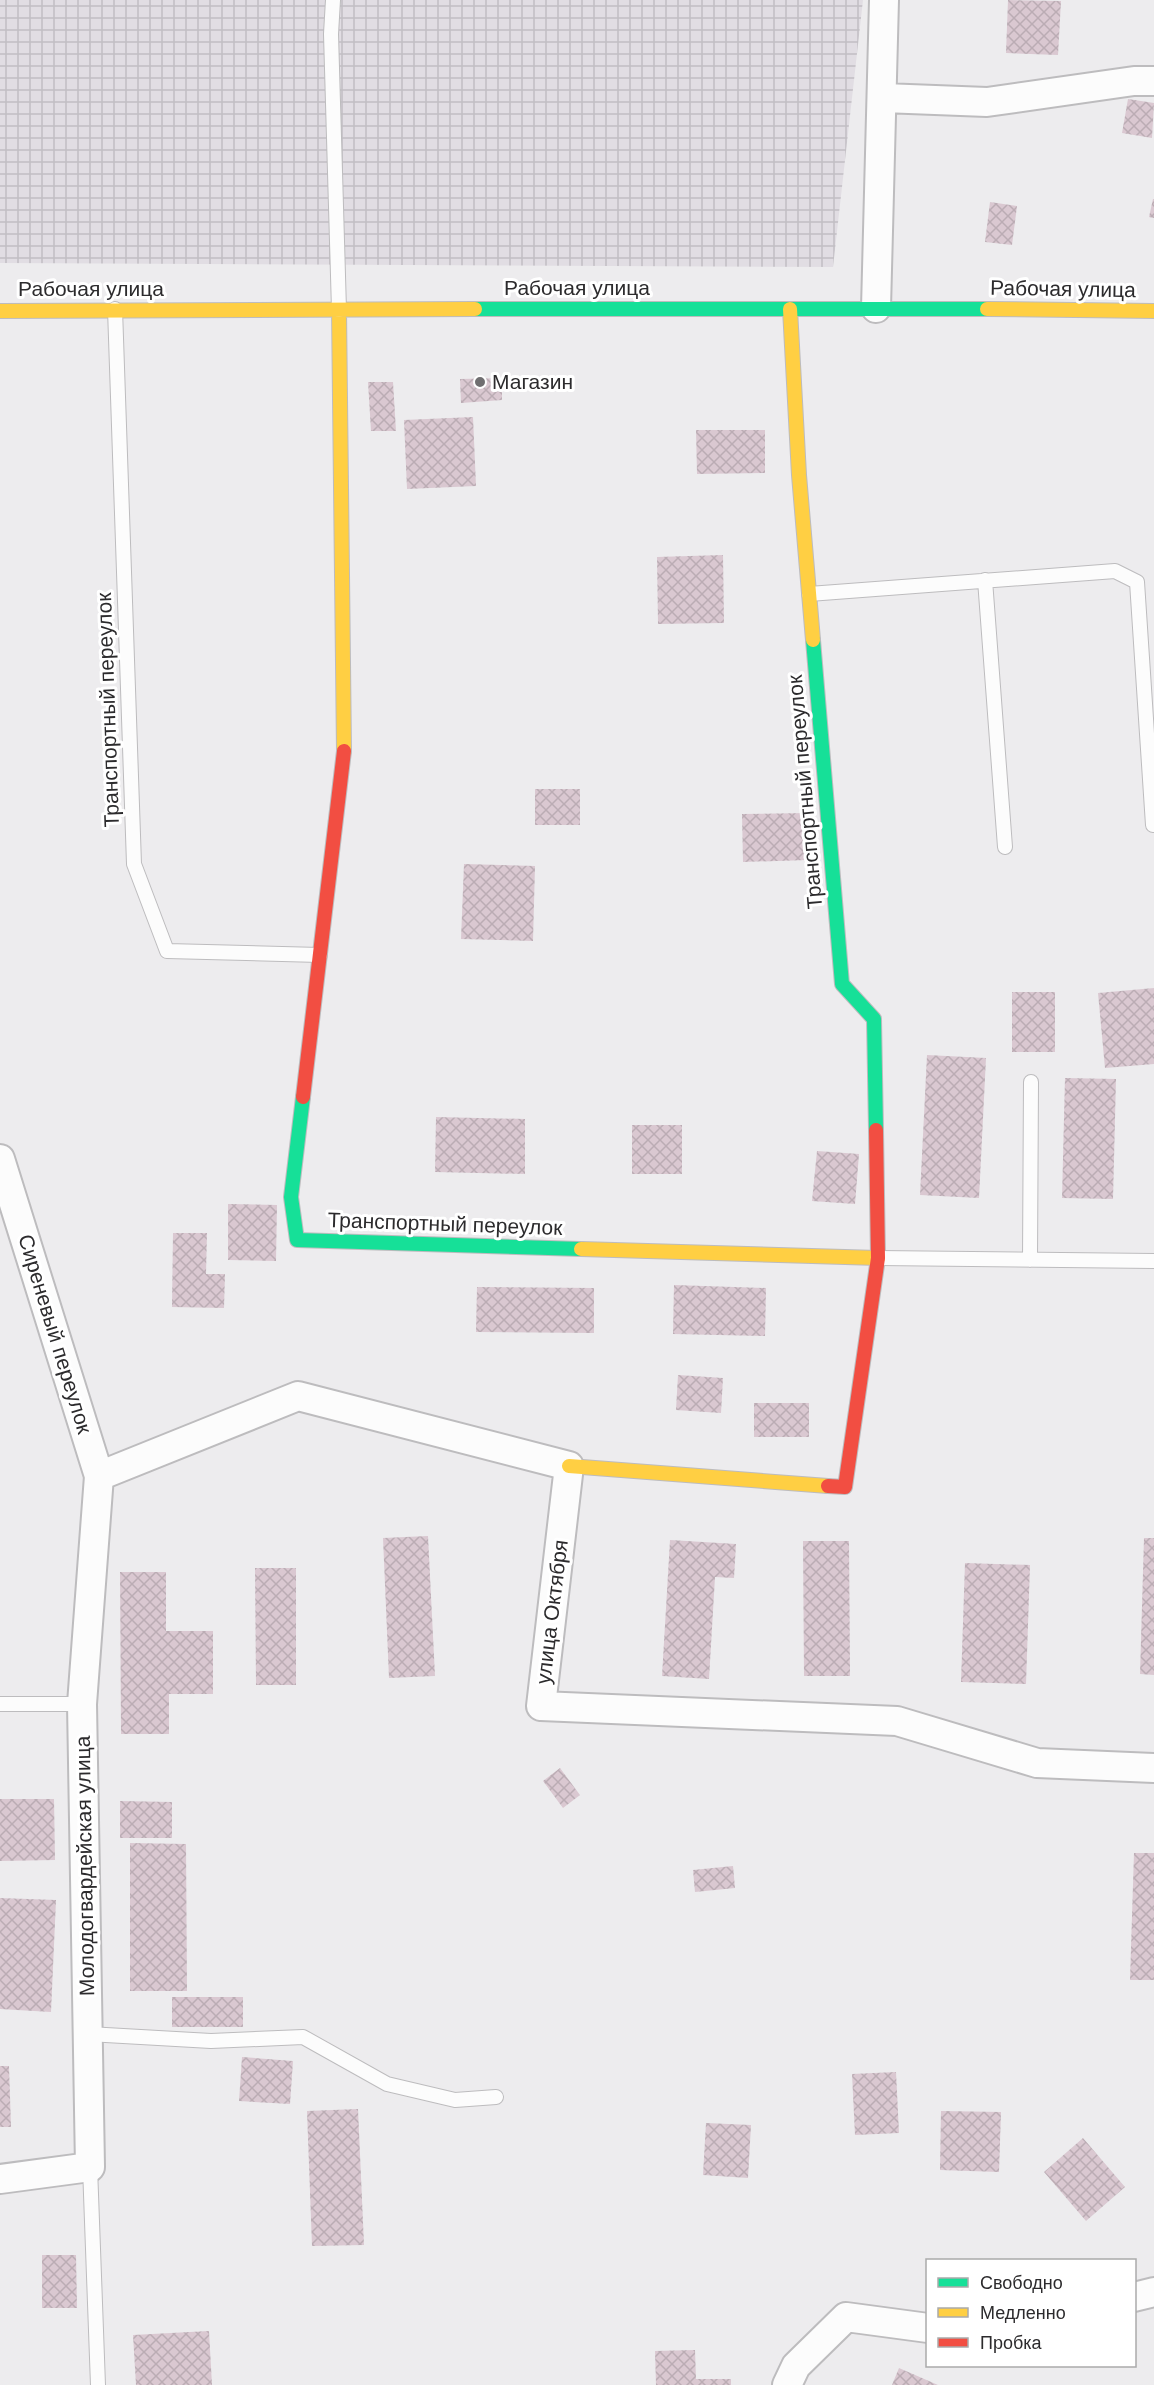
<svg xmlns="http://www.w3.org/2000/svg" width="1154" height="2385" font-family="Helvetica,sans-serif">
<defs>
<pattern id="industrial-grid" width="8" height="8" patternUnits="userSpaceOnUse" patternTransform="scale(1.5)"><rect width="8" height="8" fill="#e1dde3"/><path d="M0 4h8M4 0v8" fill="none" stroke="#c1bec3"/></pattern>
<pattern id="building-cross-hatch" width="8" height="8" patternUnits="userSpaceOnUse" patternTransform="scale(1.5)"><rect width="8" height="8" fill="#dac8d1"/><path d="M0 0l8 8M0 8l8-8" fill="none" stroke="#bbacb4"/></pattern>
</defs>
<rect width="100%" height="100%" fill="#edecee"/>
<path fill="url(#industrial-grid)" d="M 0,0 L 863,0 L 833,267 L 0,263 Z"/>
<path fill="url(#building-cross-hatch)" d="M 1008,0 L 1061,1 L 1058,55 L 1006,53 Z
M 1128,99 L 1154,103 L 1152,138 L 1122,133 Z
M 1153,199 L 1154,199 L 1154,218 L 1149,217 Z
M 990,202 L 1017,206 L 1012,245 L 985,242 Z
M 502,378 L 502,400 L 461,403 L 460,379 Z
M 368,382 L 393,382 L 396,431 L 371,431 Z
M 473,417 L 476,486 L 407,489 L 404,420 Z
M 696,430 L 765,430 L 765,473 L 697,474 Z
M 723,555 L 724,623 L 658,624 L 657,557 Z
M 535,789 L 580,789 L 580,825 L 535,825 Z
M 807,813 L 808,860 L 743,862 L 742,814 Z
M 464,864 L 535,866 L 533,941 L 461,939 Z
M 1154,988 L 1154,1064 L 1105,1068 L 1098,993 Z
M 1012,992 L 1055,992 L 1055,1052 L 1012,1052 Z
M 927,1055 L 986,1058 L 979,1198 L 920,1195 Z
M 1065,1078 L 1116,1079 L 1113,1199 L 1062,1198 Z
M 436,1117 L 525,1119 L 525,1174 L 435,1172 Z
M 632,1125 L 682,1125 L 682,1174 L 632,1174 Z
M 817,1151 L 859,1154 L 855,1204 L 812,1201 Z
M 228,1204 L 277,1205 L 276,1261 L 228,1260 Z
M 173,1233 L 207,1233 L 206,1274 L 225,1274 L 224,1308 L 172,1307 Z
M 674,1285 L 766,1288 L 765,1336 L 673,1334 Z
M 477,1287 L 594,1288 L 594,1333 L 476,1332 Z
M 678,1375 L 723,1378 L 721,1413 L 676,1410 Z
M 754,1403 L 809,1403 L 809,1437 L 754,1437 Z
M 428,1536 L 435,1676 L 389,1678 L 383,1538 Z
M 1144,1538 L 1154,1538 L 1154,1675 L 1140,1674 Z
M 670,1540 L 736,1544 L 734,1578 L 715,1577 L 709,1679 L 662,1676 Z
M 803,1541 L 849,1541 L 850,1676 L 804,1676 Z
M 965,1563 L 1030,1565 L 1026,1684 L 961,1682 Z
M 255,1568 L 296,1568 L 296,1685 L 256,1685 Z
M 120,1572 L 166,1572 L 166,1631 L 213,1631 L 213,1694 L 169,1694 L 169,1734 L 121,1734 Z
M 560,1768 L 580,1795 L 563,1808 L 543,1781 Z
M 0,1799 L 54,1799 L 55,1860 L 0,1861 Z
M 120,1801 L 172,1802 L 172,1838 L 120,1838 Z
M 130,1843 L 186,1844 L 187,1991 L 130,1991 Z
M 1134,1853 L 1154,1853 L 1154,1980 L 1130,1980 Z
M 733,1866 L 735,1888 L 695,1892 L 693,1870 Z
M 0,1898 L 56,1900 L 51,2012 L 0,2009 Z
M 172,1997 L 243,1997 L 243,2027 L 172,2027 Z
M 242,2057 L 293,2061 L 290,2104 L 239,2101 Z
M 0,2066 L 9,2066 L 11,2127 L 0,2127 Z
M 896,2072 L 899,2133 L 855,2135 L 852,2074 Z
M 358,2109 L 364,2245 L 312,2246 L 307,2111 Z
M 941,2111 L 1001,2112 L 999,2172 L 940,2170 Z
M 706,2123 L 751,2125 L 748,2178 L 703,2175 Z
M 1083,2138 L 1125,2187 L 1086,2221 L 1044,2172 Z
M 42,2255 L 76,2255 L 77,2308 L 42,2308 Z
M 209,2331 L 212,2385 L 136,2385 L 133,2335 Z
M 695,2350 L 696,2379 L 731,2379 L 731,2385 L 656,2385 L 655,2351 Z
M 899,2368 L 938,2385 L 892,2385 Z"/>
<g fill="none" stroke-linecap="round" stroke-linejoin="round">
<defs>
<path id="lane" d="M 333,0 L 331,34 L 339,310
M 115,309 L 134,864 L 167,951 L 320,955
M 985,580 L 1005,847
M 809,594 L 1115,571 L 1137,582 L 1153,825
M 878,1258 L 1154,1261
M 1030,1260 L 1031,1082
M 0,1704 L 82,1704
M 88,2034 L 211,2041 L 303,2037 L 387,2084 L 455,2100 L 496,2097
M 90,2167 L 98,2385"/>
<path id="street" d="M 883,98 L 987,102 L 1134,81 L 1154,81
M 876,308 L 884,0
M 0,1159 L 99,1476 L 82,1704 L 90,2167 L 0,2179
M 99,1476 L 298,1396 L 569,1466 L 541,1706 L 897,1721 L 1037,1763 L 1154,1768
M 1134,2297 L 1154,2292
M 787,2385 L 796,2366 L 846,2317 L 928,2328"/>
<path id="fast" d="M 475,309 L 987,309
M 813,640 L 842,984 L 874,1019 L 876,1130
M 303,1097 L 291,1197 L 297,1240 L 581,1249"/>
<path id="slow" d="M 790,309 L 799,475 L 813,640
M 987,309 L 1154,311
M 339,310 L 344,751
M 0,311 L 475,309
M 581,1249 L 878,1258
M 569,1466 L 828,1486"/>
<path id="jam" d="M 303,1097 L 344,751
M 828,1486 L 845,1487 L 878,1258 L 876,1130"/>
</defs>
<use href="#lane" stroke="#bdbcbe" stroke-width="16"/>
<use href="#street" stroke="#bdbcbe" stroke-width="32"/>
<use href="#fast" stroke="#bdbcbe" stroke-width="16"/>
<use href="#slow" stroke="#bdbcbe" stroke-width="16"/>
<use href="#jam" stroke="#bdbcbe" stroke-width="16"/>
<use href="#lane" stroke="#fcfcfc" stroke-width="14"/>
<use href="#street" stroke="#fcfcfc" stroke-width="28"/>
<use href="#fast" stroke="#16e098" stroke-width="14"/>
<use href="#slow" stroke="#ffcf43" stroke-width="14"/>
<use href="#jam" stroke="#f24e42" stroke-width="14"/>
</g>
<circle fill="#706f71" stroke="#fff" stroke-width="2" cx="480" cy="382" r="6"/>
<g text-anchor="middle" stroke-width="6" stroke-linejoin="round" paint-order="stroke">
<g font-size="21" fill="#2c2b2d" stroke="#fff">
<text x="577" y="295">Рабочая улица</text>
<text x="91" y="296">Рабочая улица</text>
<text transform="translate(1063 289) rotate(1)" y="7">Рабочая улица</text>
<text transform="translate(108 710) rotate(-92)" y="7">Транспортный переулок</text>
<text transform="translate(805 792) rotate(-95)" y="7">Транспортный переулок</text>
<text transform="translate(445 1224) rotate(2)" y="7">Транспортный переулок</text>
<text transform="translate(55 1334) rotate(73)" y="7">Сиреневый переулок</text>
<text transform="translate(552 1612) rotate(-83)" y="7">улица Октября</text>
<text transform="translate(85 1866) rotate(-91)" y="7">Молодогвардейская улица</text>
</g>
<g font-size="21" fill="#2c2b2d" stroke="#fff" text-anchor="start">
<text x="492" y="389">Магазин</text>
</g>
</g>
<rect x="926" y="2259" width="210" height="108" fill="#ffffff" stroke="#abaaab" stroke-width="1.5"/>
<rect x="938" y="2278" width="30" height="9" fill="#16e098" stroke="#abaaab" stroke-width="1.5"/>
<text x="980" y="2289" font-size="18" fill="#2c2b2d">Свободно</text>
<rect x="938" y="2308" width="30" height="9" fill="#ffcf43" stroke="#abaaab" stroke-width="1.5"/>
<text x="980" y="2319" font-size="18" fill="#2c2b2d">Медленно</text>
<rect x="938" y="2338" width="30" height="9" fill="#f24e42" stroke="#abaaab" stroke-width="1.5"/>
<text x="980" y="2349" font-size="18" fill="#2c2b2d">Пробка</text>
</svg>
